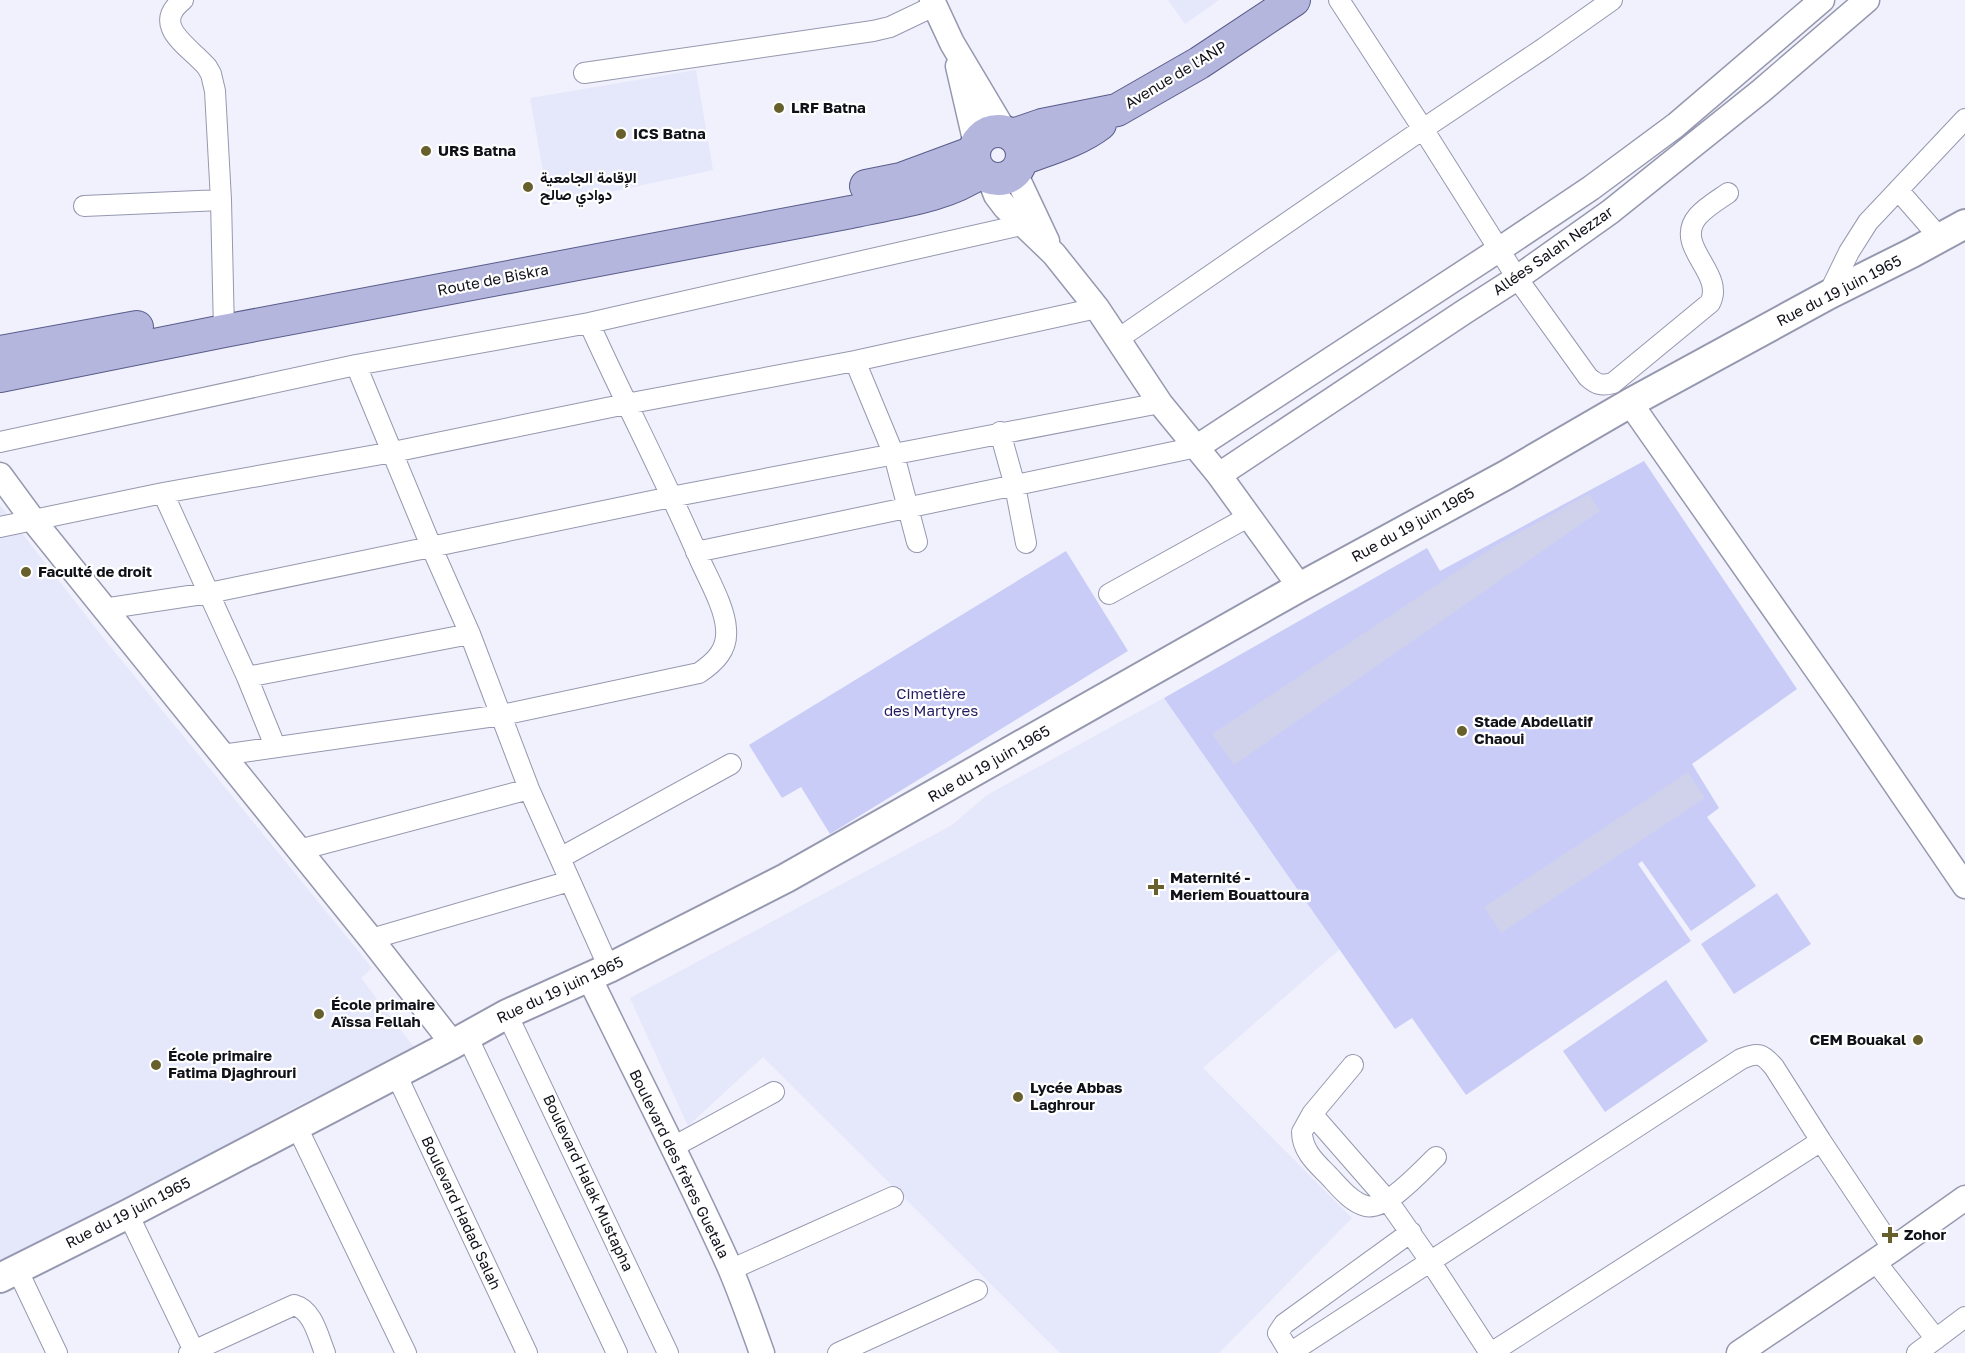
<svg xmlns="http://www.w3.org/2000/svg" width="1965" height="1353" font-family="'Golos Text',Vazirmatn,sans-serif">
<rect width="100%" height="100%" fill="#f0f1fc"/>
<path fill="#e5e7fb" d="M 1168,0 L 1219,0 L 1185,24 Z
M 696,70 L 713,170 L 549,205 L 530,98 Z
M 0,505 L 105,640 L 372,968 L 361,978 L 416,1050 L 301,1104 L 112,1208 L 0,1266 Z
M 1164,698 L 1340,949 L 1203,1068 L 1352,1218 L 1219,1353 L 1060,1353 L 763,1057 L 688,1126 L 630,998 L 952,825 L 987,795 Z"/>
<path fill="#c8ccf7" d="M 1644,461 L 1797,689 L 1692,764 L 1719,808 L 1707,817 L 1756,886 L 1691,931 L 1642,861 L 1638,864 L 1691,941 L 1466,1095 L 1412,1018 L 1395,1029 L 1164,698 L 1427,548 L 1440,571 Z
M 1066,551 L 1128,651 L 830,834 L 801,787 L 782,798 L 749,745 Z
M 1777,893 L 1811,944 L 1734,994 L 1701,944 Z
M 1666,980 L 1708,1041 L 1605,1112 L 1563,1051 Z"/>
<path fill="#d0d2ec" d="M 1589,494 L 1600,511 L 1234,765 L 1212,734 L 1495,546 Z
M 1688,772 L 1705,798 L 1501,933 L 1484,907 Z"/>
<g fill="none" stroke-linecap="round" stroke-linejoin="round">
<defs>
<path id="minor" d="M 183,0 C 150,26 189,46 207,67 L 211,74 L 215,91 L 221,200 L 224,331
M 1339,0 L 1423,129 L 1517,278 L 1588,377 C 1597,385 1602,386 1613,383 L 1710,303 C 1726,273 1672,246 1698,216 C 1706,207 1718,200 1728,193
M 584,73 L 873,31 L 890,27 L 934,6
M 1898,190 L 1940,238
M 84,206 L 221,200
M 1828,295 L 1849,252 L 1868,222 L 1965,119
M 1118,339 L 1423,129 L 1544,48 L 1612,0
M 855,361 L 894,455 L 917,542
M 356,365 L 431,546 L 470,634 L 529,789 L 609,968
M 1000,432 L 1015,486 L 1026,543
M 0,442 L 356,365 L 589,323 L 1021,225
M 163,493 L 247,677 L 275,746
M 0,527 L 163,493 L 393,452 L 626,404 L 855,361 L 1097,308
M 696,552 L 1197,447
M 1109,594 L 1248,517
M 103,609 L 209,593 L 671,497 L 1160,403
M 247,677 L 470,634
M 222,755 L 502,715 L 699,673 C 715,662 728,650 726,629 C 725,608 709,580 700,560 C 666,480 625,403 589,323
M 299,850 L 529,789
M 560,858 L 731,764
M 371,939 L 570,881
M 507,1014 L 668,1353
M 467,1036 L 617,1353
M 1353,1065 L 1312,1114 L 1302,1132 C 1302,1150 1315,1162 1327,1174 C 1338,1185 1350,1202 1366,1206 C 1386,1211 1422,1170 1436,1157
M 396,1074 L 527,1353
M 1312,1114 L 1388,1201 L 1430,1261 L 1490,1353
M 296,1125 L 406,1353
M 673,1147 L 774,1092
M 128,1214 L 195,1353
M 1411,1232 L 1284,1324 L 1278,1333 L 1290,1353 L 1741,1059 C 1758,1052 1762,1053 1774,1067 L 1821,1141 L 1893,1249
M 1875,1261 L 1936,1339
M 17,1269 L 57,1353
M 730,1270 L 893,1197
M 189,1353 L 294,1305 C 313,1310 318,1336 325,1353
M 838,1353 L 977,1290
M 1491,1353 L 1821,1141
M 1917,1353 L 1965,1317"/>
<path id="tertiary" d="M 932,0 L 952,43 L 1005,132
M 958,66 L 976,144
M 1015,173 L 1047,241
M 989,177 L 996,195 L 1005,207 L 1054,254 L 1097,308 L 1160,403 L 1219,475 L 1300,587
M 1630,403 L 1845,710 L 1965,886
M 1197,447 L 1500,249 L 1591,188 L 1676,125 L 1822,0
M 0,475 L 33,520 L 371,939 L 453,1044
M 1219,475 L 1464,312 L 1517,278 L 1610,212 L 1761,91 L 1867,0
M 589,977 C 636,1074 686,1170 730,1268 C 742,1296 752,1325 762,1353
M 1739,1353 L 1893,1249 L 1965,1198"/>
<path id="secondary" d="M 0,1278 L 128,1214 L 453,1044 L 507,1014 L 609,968 L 786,878 L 1300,587 L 1506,475 L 1630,403 L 1828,295 L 1912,253 L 1965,224"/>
<path id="primary" d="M974 155a24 24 0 1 1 48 0a24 24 0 1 1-48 0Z
M 1013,135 L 1042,125 L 1117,110 L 1199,63 L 1294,0
M 1022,159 C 1048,149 1078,141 1100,124
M 866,186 L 901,179 L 974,152
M 0,352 L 137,327
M 0,376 L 224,331 L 851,212 C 895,202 943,198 981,172"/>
</defs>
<use href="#minor" stroke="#9598af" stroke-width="22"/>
<use href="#tertiary" stroke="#9598af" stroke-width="27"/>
<use href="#secondary" stroke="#9598af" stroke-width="32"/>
<use href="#primary" stroke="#5a5c8a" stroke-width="34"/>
<use href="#minor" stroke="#fff" stroke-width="20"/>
<use href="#tertiary" stroke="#fff" stroke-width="24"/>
<use href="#secondary" stroke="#fff" stroke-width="28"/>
<use href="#primary" stroke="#b4b6dd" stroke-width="32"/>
</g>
<g fill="#675f2c" stroke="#fff" stroke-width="2">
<circle cx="779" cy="108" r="6"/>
<circle cx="621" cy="134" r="6"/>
<circle cx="426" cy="151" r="6"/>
<circle cx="528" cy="187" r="6"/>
<circle cx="26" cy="572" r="6"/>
<circle cx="1462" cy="731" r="6"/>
<path d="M1153 878h6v6h6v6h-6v6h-6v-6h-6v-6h6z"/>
<circle cx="319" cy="1014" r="6"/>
<circle cx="1918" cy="1040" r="6"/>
<circle cx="156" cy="1065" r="6"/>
<circle cx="1018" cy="1097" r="6"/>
<path d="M1887 1226h6v6h6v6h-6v6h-6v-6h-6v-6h6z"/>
</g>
<g text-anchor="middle" stroke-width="4.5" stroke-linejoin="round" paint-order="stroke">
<g font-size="15" fill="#101119" stroke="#fff">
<text transform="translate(1176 75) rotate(-31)" y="5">Avenue de l'ANP</text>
<text transform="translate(1553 251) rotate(-35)" y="5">Allées Salah Nezzar</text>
<text transform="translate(493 280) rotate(-11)" y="5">Route de Biskra</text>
<text transform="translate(1839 291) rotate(-27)" y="5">Rue du 19 juin 1965</text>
<text transform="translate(1413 525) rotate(-29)" y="5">Rue du 19 juin 1965</text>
<text transform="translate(989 764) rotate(-30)" y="5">Rue du 19 juin 1965</text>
<text transform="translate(560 990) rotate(-25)" y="5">Rue du 19 juin 1965</text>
<text transform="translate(679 1164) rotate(64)" y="5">Boulevard des frères Guetala</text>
<text transform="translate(588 1183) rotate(65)" y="5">Boulevard Halak Mustapha</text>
<text transform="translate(128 1213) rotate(-27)" y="5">Rue du 19 juin 1965</text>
<text transform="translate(461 1213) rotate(65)" y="5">Boulevard Hadad Salah</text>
</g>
<g font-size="15" font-weight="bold" fill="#101119" stroke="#fff" text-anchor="start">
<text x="791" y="113">LRF Batna</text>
<text x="633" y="139">ICS Batna</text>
<text x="438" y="156">URS Batna</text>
<text x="540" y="183">الإقامة الجامعية<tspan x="540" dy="17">دوادي صالح</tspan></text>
<text x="38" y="577">Faculté de droit</text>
<text x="1474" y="727">Stade Abdellatif<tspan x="1474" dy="17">Chaoui</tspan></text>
<text x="1170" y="883">Maternité -<tspan x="1170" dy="17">Meriem Bouattoura</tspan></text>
<text x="331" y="1010">École primaire<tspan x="331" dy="17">Aïssa Fellah</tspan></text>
<text x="1906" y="1045" text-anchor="end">CEM Bouakal</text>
<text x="168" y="1061">École primaire<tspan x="168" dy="17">Fatima Djaghrouri</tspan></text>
<text x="1030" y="1093">Lycée Abbas<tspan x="1030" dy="17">Laghrour</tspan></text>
<text x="1904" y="1240">Zohor</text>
</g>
<g font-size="15" fill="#241d61" stroke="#fff">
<text x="931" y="699">Cimetière<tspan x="931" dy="17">des Martyres</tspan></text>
</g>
</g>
</svg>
